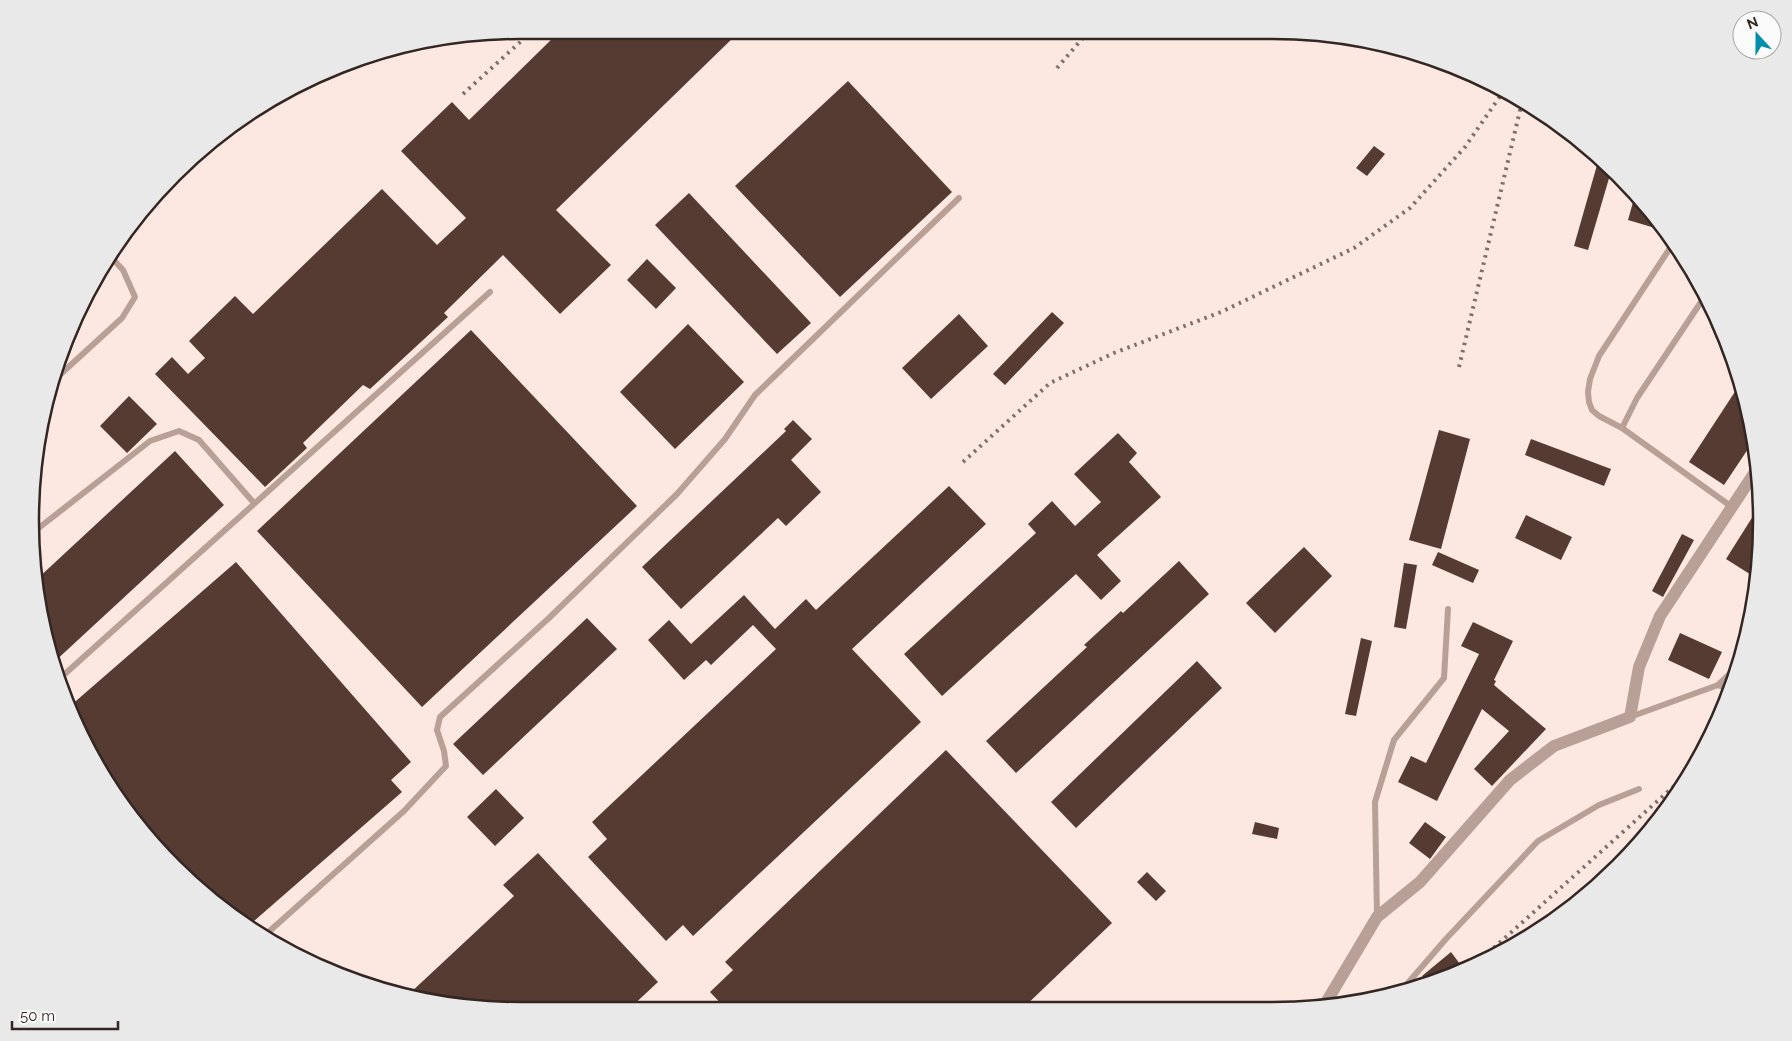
<svg xmlns="http://www.w3.org/2000/svg" width="1792" height="1041" font-family="Raleway,sans-serif">
<rect width="100%" height="100%" fill="#fde8e1"/>
<path fill="#553b31" d="M 738,33 L 556,210 L 611,265 L 560,314 L 503,255 L 444,313 L 448,317 L 370,389 L 363,385 L 303,443 L 307,448 L 265,487 L 155,374 L 172,357 L 188,374 L 205,358 L 189,341 L 235,296 L 253,314 L 382,189 L 437,245 L 466,218 L 401,151 L 452,102 L 469,120 L 557,34 Z
M 848,81 L 952,192 L 840,297 L 735,186 Z
M 1374,146 L 1385,154 L 1367,176 L 1356,168 Z
M 1599,158 L 1612,168 L 1588,250 L 1574,246 Z
M 689,193 L 811,323 L 777,354 L 655,225 Z
M 1635,195 L 1665,231 L 1628,220 Z
M 647,259 L 676,288 L 656,309 L 627,280 Z
M 1052,312 L 1064,323 L 1005,385 L 993,374 Z
M 959,314 L 988,346 L 931,399 L 902,368 Z
M 688,324 L 744,382 L 675,449 L 620,392 Z
M 471,330 L 637,506 L 422,707 L 257,531 Z
M 1740,384 L 1753,425 L 1754,440 L 1724,485 L 1689,462 Z
M 129,396 L 157,424 L 127,453 L 100,426 Z
M 793,420 L 812,439 L 791,460 L 821,492 L 786,526 L 778,518 L 681,609 L 642,567 L 786,431 L 784,429 Z
M 1439,430 L 1470,439 L 1441,549 L 1409,540 Z
M 1118,433 L 1137,453 L 1129,462 L 1161,497 L 1097,555 L 1121,581 L 1101,600 L 1076,574 L 942,696 L 904,654 L 1036,533 L 1028,524 L 1052,501 L 1075,526 L 1101,502 L 1074,474 Z
M 1531,439 L 1611,469 L 1604,486 L 1525,455 Z
M 175,451 L 224,505 L 52,664 L 39,616 L 36,580 Z
M 949,486 L 986,524 L 852,649 L 921,722 L 693,936 L 683,925 L 666,941 L 588,857 L 607,839 L 592,822 L 776,649 L 753,625 L 711,665 L 706,660 L 684,680 L 648,640 L 669,620 L 691,644 L 744,595 L 775,629 L 806,599 L 816,610 Z
M 1760,505 L 1762,520 L 1756,578 L 1726,559 Z
M 1526,515 L 1572,537 L 1561,560 L 1515,538 Z
M 1682,534 L 1694,540 L 1663,597 L 1652,591 Z
M 1304,547 L 1332,576 L 1275,633 L 1246,603 Z
M 1438,552 L 1479,570 L 1473,583 L 1432,565 Z
M 1179,561 L 1209,594 L 1016,773 L 986,741 L 1087,647 L 1084,645 L 1121,611 L 1123,613 Z
M 236,562 L 411,762 L 391,780 L 402,792 L 247,927 L 197,889 L 132,819 L 96,766 L 69,707 Z
M 1404,563 L 1417,565 L 1406,629 L 1394,627 Z
M 587,618 L 617,649 L 483,775 L 453,744 Z
M 1473,622 L 1513,641 L 1494,680 L 1496,681 L 1494,685 L 1546,729 L 1492,786 L 1474,769 L 1509,731 L 1482,709 L 1437,801 L 1398,782 L 1411,756 L 1426,763 L 1479,654 L 1461,646 Z
M 1680,633 L 1722,652 L 1709,679 L 1668,660 Z
M 1361,638 L 1372,641 L 1356,716 L 1345,714 Z
M 1197,661 L 1222,688 L 1076,828 L 1051,802 Z
M 946,750 L 1112,923 L 1021,1010 L 727,1010 L 710,992 L 733,970 L 725,962 Z
M 496,789 L 524,818 L 495,846 L 467,817 Z
M 1255,822 L 1279,828 L 1277,839 L 1252,834 Z
M 1425,822 L 1446,837 L 1430,859 L 1409,843 Z
M 538,853 L 658,982 L 628,1010 L 488,1010 L 409,994 L 514,896 L 503,885 Z
M 1147,872 L 1166,891 L 1156,901 L 1137,882 Z
M 1451,952 L 1460,964 L 1441,980 L 1429,985 L 1422,976 Z"/>
<g fill="none" stroke-linecap="round" stroke-linejoin="round">
<path stroke="#b9a096" stroke-width="6" d="M 1674,242 L 1599,356 L 1590,379 L 1588,392 L 1589,402 L 1592,410 L 1599,416 L 1622,428 L 1732,507
M 51,383 L 122,318 L 135,297 L 123,270 L 109,255
M 1622,428 L 1637,398 L 1705,296
M 31,534 L 150,441 L 179,431 L 199,440 L 254,503
M 57,681 L 490,292
M 1718,685 L 1737,667
M 1630,717 L 1718,685 L 1730,690
M 1377,917 L 1375,802 L 1394,740 L 1444,678 L 1448,609
M 264,936 L 404,811 L 446,766 L 444,751 L 437,730 L 440,717 L 549,618 L 677,494 L 725,439 L 755,395 L 959,198
M 1401,991 L 1445,940 L 1538,841 L 1599,805 L 1639,789"/>
<path stroke="#b9a096" stroke-width="12" d="M 1324,1006 L 1377,917 L 1420,882 L 1510,780 L 1554,746 L 1630,717 L 1639,667 L 1660,616 L 1757,469"/>
<path stroke="#7f6f6a" stroke-width="4" stroke-dasharray="2.5 5" stroke-linecap="butt" d="M 1057,68 L 1088,32
M 463,94 L 529,34
M 1459,367 L 1522,102
M 963,462 L 1050,383 L 1114,353 L 1221,312 L 1354,248 L 1410,208 L 1465,147 L 1503,92
M 1477,963 L 1692,770"/>
</g>
<path d="M0 0H1792V1041H0ZM520 39H1272A481 481 0 0 1 1753 520V521A481 481 0 0 1 1272 1002H520A481 481 0 0 1 39 521V520A481 481 0 0 1 520 39Z" fill="#eae9e9" fill-rule="evenodd"/>
<path fill="none" stroke="#342723" stroke-width="2.5" d="M520 39H1272A481 481 0 0 1 1753 520V521A481 481 0 0 1 1272 1002H520A481 481 0 0 1 39 521V520A481 481 0 0 1 520 39Z"/>
<g transform="translate(1757 35) rotate(339)"><circle r="24" fill="#fafafa" stroke="#aba6a4"/>
<path d="M0-4L9 19L0 12L-9 19Z" fill="#008fab"/>
<text y="-8" font-size="14" font-weight="bold" text-anchor="middle" fill="#342723">N</text>
</g>
<path d="M12 1021v8h106v-8" fill="none" stroke="#342723" stroke-width="2.5"/>
<text x="20" y="1021" font-size="15" fill="#342723" stroke="#fafafa" stroke-width="4" paint-order="stroke">50 m</text>
</svg>
